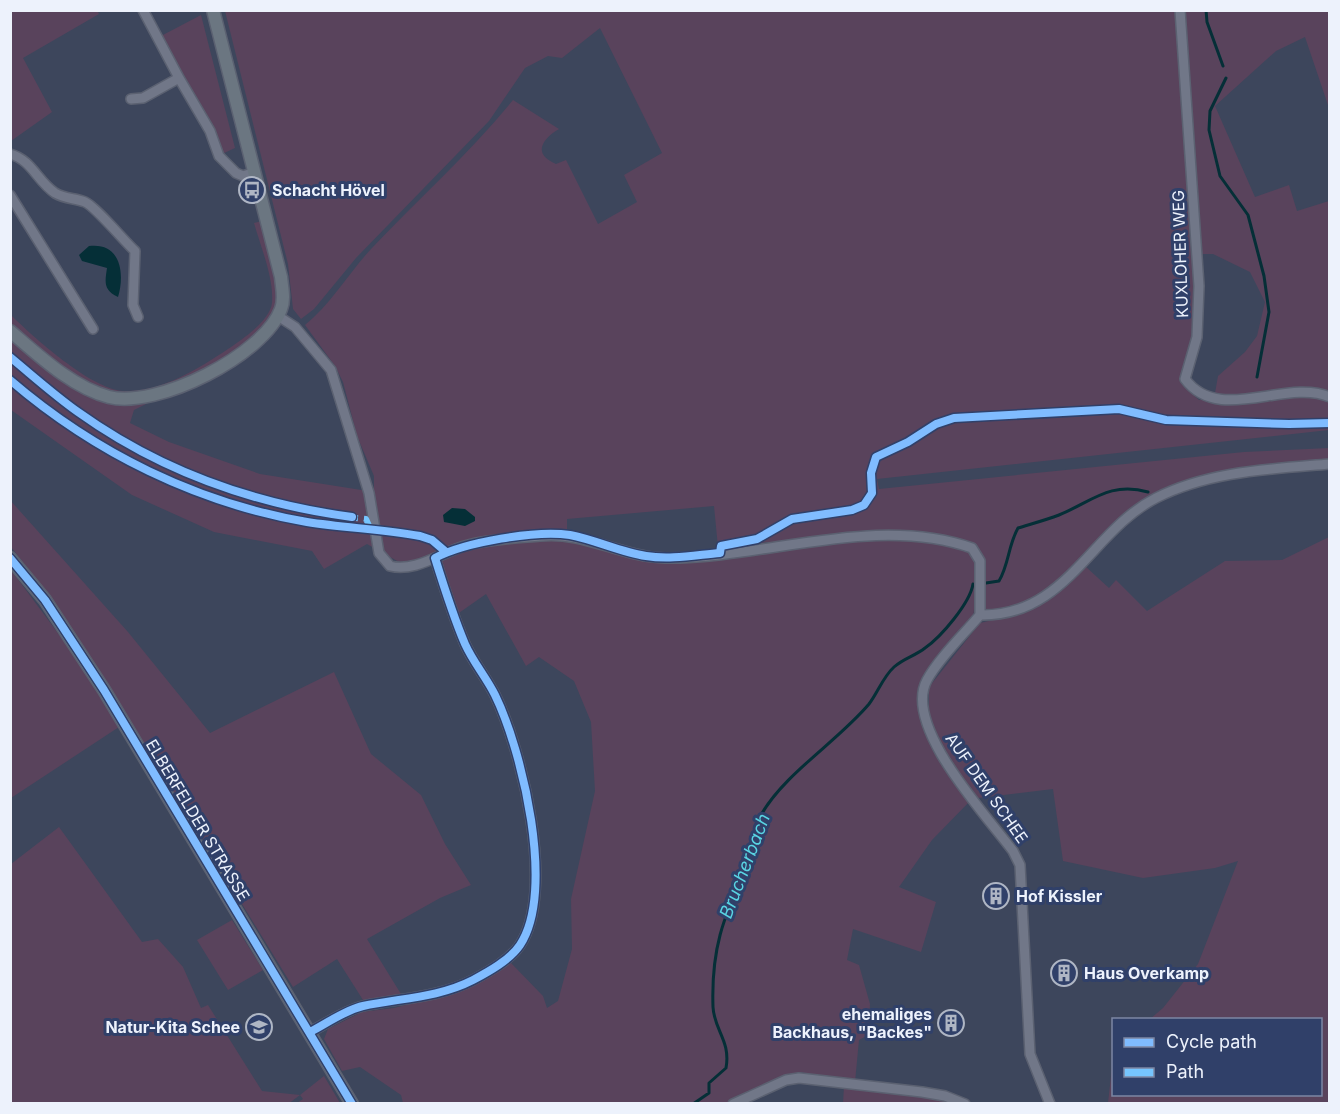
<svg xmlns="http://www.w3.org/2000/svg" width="1340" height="1114" font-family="Inter,sans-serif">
<rect width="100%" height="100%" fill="#3d465c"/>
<path fill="#59435c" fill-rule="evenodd" d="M 11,10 L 97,10 L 99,14 L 23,58 L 52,112 L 11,141 Z
M 225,11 L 1329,11 L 1329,108 L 1305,37 L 1276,51 L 1215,106 L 1255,197 L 1289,185 L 1297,211 L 1329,201 L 1329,430 L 877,479 L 879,489 L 1244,452 L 1329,448 L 1329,462 L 1262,467 L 1144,501 L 1052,591 L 1018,608 L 995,612 L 983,609 C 983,595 986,576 982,562 C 974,527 909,532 882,533 L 882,541 L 910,539 L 950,544 L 968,551 L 974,559 L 977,580 L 973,619 L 927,678 L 924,721 L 971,800 L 932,840 L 899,887 L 936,902 L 921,952 L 853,929 L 847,960 L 859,965 L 870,1004 L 868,1035 L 859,1040 L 855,1082 L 800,1072 L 737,1096 L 728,1104 L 403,1103 L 401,1095 L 360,1067 L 342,1071 L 324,1039 L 328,1029 L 362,1012 L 394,1008 L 456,992 L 511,963 L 543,996 L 547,1008 L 558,1001 L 572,949 L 571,899 L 595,791 L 591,722 L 574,681 L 539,657 L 526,666 L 486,594 L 456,615 L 440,562 L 470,549 L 554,538 L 647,560 L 771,552 L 771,542 L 718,547 L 714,506 L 567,519 L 567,531 L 471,541 L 419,560 L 399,562 L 367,544 L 324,569 L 312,551 L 214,532 L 132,495 L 11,410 L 10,340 C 52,375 90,410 148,403 L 134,410 L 130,423 L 169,442 L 260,474 L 374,492 L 374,476 L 357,436 L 343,382 L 335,366 L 305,325 C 331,304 348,274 371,249 C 418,199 470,153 513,100 L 559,129 C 542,139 532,154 556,164 L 566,160 L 598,224 L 637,202 L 624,175 L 662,153 L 600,28 L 562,58 L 548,56 L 525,68 L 489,121 L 356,258 L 314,309 L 301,319 L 293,309 L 288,264 ZM 1198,254 L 1213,254 L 1250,272 L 1265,302 L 1257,336 L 1245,352 L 1218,376 L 1214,399 L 1199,400 L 1187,389 L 1186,369 L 1194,337 Z
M 201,15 L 235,148 L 222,154 L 212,129 L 161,36 Z
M 262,221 C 267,245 281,277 277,302 C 269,348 156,400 113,393 C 81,387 33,347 11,324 L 10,314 C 33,337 91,389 123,391 C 160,393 198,369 228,349 C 241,340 270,321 272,303 C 274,278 261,248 254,223 Z
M 10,500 L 128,632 L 210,733 L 334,672 L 371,754 L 421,795 L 445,844 L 471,885 L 440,898 L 367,939 L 401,994 L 363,1000 L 337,959 L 293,987 L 99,671 L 46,592 L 11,547 Z
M 1329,537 L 1329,1103 L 1108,1103 L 1113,1058 L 1114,1094 L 1320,1094 L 1320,1020 L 1150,1019 L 1163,1008 L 1198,964 L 1238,861 L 1215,868 L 1143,878 L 1063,861 L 1053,789 L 978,798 L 943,750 L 929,716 L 929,687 L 980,623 L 1018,614 L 1055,595 L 1085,566 L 1109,588 L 1116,580 L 1147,611 L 1225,561 L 1282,560 Z
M 11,570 L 75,656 L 119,727 L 11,798 Z
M 59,827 L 142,942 L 158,939 L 183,967 L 201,1008 L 208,1005 L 262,1091 L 300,1095 L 324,1076 L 340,1103 L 297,1103 L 303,1099 L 300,1095 L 288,1104 L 11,1103 L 11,864 Z
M 232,920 L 263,970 L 228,990 L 197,940 Z
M 844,1086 L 939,1098 L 955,1104 L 843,1104 Z"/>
<path fill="#052f37" d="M 89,246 C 121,242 125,274 118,297 C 103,290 105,282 107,268 L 82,261 L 79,255 Z
M 452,508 L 465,509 L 475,517 L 475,521 L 465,526 L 444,522 L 443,515 Z"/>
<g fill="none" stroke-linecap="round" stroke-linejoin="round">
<path stroke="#052f37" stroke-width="3" d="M 1206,10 L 1207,22 L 1223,66
M 1226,78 L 1210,111 L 1209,130 L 1220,176 L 1248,215 L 1264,276 L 1269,312 L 1257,377
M 986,583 L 999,581 C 1009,564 1008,546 1018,528 C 1031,524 1046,520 1059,515 C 1091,502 1110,481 1148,492
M 693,1104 L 709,1093 L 709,1083 L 726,1068 C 731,1041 714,1030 713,1007 C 711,949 723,919 746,867 C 753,851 753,831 761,815 C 784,774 838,741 869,704 C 878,692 883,677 894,667 C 904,658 915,656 925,648 C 941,637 970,603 973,584"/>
<defs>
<path id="street" d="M 1180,10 L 1199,286 L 1197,337 L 1185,379 C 1219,425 1285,378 1330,397
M 179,78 L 210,131 L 219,156 L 236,173 L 243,176 L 255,172
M 131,99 L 143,98 L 179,78 L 143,10
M 10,154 C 32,160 37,181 55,193 C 65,199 75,198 85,202 C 95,206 125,242 135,251 L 133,305 L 138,317
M 10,195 L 93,329
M 278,316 L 295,327 L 331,370 L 369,493 L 379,553 L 390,566 C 416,573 443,551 468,545 C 490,539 516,538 540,536 C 584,531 621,557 665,558 C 765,559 874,514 972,548 L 980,561 L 980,615
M 980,615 C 964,634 939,658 927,680 C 902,726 987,816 1013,851 L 1020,865 L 1030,1054 L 1050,1104
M 980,615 C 1066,617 1091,531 1156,498 C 1209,471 1271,469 1330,464
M 310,1032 C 326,1024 345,1010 363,1006 C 400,998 438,998 473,980 C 488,972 510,960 520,945 C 556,891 522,750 495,695 C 486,677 473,662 465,644 C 453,616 444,587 435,558
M 733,1104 L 786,1080 L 799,1078 L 922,1092 L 945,1096 L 965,1104"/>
<path id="secondary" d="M 10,331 C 38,355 73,388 109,397 C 157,409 264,355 281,309 C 285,299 282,288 281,277 L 213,10
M 10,558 L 45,600 L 104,690 L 352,1104"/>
</defs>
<use href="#street" stroke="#5b6171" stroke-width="12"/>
<use href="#secondary" stroke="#5b6171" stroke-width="15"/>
<use href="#street" stroke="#717788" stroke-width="9"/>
<use href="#secondary" stroke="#6b7681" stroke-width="12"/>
<path stroke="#76c5fe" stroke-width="6" stroke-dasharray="12 6" stroke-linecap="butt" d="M 346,517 L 366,519 L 370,528"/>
<defs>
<path id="cycleway" d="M 10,357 C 33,376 54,395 78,412 C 159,470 254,504 352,517
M 10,380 C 95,453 197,503 307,522 C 345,528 382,529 420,536 L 432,540 L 446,552
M 10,558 L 45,600 L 104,690 L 352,1104
M 310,1032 C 326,1024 345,1010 363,1006 C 400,998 438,998 473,980 C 488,972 510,960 520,945 C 556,891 522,750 495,695 C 486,677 473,662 465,644 C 453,616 444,587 435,558 C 465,542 536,530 570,535 C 596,540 620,552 646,556 C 670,560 696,555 720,553 L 721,546 L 757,539 L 792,519 L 852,510 L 864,505 L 872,493 L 871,473 L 876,457 L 908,442 L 936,424 L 954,418 L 1119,409 L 1166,420 L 1289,424 L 1330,423"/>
</defs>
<use href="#cycleway" stroke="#304069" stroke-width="11"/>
<use href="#cycleway" stroke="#80bcff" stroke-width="8"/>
</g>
<defs>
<symbol id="bus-ring" viewBox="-11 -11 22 22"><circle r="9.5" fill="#304069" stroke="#afb6c4" stroke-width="1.5"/><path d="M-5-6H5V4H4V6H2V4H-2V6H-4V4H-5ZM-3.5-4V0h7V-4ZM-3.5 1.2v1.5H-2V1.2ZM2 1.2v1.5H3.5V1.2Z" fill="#afb6c4"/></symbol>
<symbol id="building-ring" viewBox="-11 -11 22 22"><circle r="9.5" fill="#304069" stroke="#afb6c4" stroke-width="1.5"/><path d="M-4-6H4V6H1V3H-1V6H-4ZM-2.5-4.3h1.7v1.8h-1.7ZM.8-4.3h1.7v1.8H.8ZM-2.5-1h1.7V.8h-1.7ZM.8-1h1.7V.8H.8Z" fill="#afb6c4"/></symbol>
<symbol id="school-ring" viewBox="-11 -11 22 22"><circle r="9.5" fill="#304069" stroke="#afb6c4" stroke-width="1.5"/><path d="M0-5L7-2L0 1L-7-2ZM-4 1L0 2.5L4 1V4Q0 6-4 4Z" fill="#afb6c4"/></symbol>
</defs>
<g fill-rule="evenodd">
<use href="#bus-ring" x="237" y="175" width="30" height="30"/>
<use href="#building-ring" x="981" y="881" width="30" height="30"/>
<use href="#building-ring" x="1049" y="958" width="30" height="30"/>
<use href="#building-ring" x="936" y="1008" width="30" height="30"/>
<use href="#school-ring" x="244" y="1012" width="30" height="30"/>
</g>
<g text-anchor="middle" stroke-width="6" stroke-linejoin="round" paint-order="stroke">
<g font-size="16" font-weight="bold" fill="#edf2fc" stroke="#304069" text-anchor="start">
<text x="272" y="196">Schacht Hövel</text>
<text x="1016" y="902">Hof Kissler</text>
<text x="1084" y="979">Haus Overkamp</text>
<text x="932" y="1020" text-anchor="end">ehemaliges<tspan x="932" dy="18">Backhaus, "Backes"</tspan></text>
<text x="240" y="1033" text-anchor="end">Natur-Kita Schee</text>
</g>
<g font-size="16" fill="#edf2fc" stroke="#304069">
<text transform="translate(1180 254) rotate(-92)" y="6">KUXLOHER WEG</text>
<text transform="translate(987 788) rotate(55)" y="6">AUF DEM SCHEE</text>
<text transform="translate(198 820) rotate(59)" y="6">ELBERFELDER STRASSE</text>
</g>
<g font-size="18" font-style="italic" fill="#59d4e3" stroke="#304069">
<text transform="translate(745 866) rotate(-69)" y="6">Brucherbach</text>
</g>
</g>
<rect width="1340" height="1114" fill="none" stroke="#edf2fc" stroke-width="24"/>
<rect x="1112" y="1018" width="210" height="78" fill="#304069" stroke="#7c87a4" stroke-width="1.5"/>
<rect x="1124" y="1038" width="30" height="9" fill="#80bcff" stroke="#7c87a4" stroke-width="1.5"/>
<text x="1166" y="1048" font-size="18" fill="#edf2fc">Cycle path</text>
<rect x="1124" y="1068" width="30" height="9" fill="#76c5fe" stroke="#7c87a4" stroke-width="1.5"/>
<text x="1166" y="1078" font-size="18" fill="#edf2fc">Path</text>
</svg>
